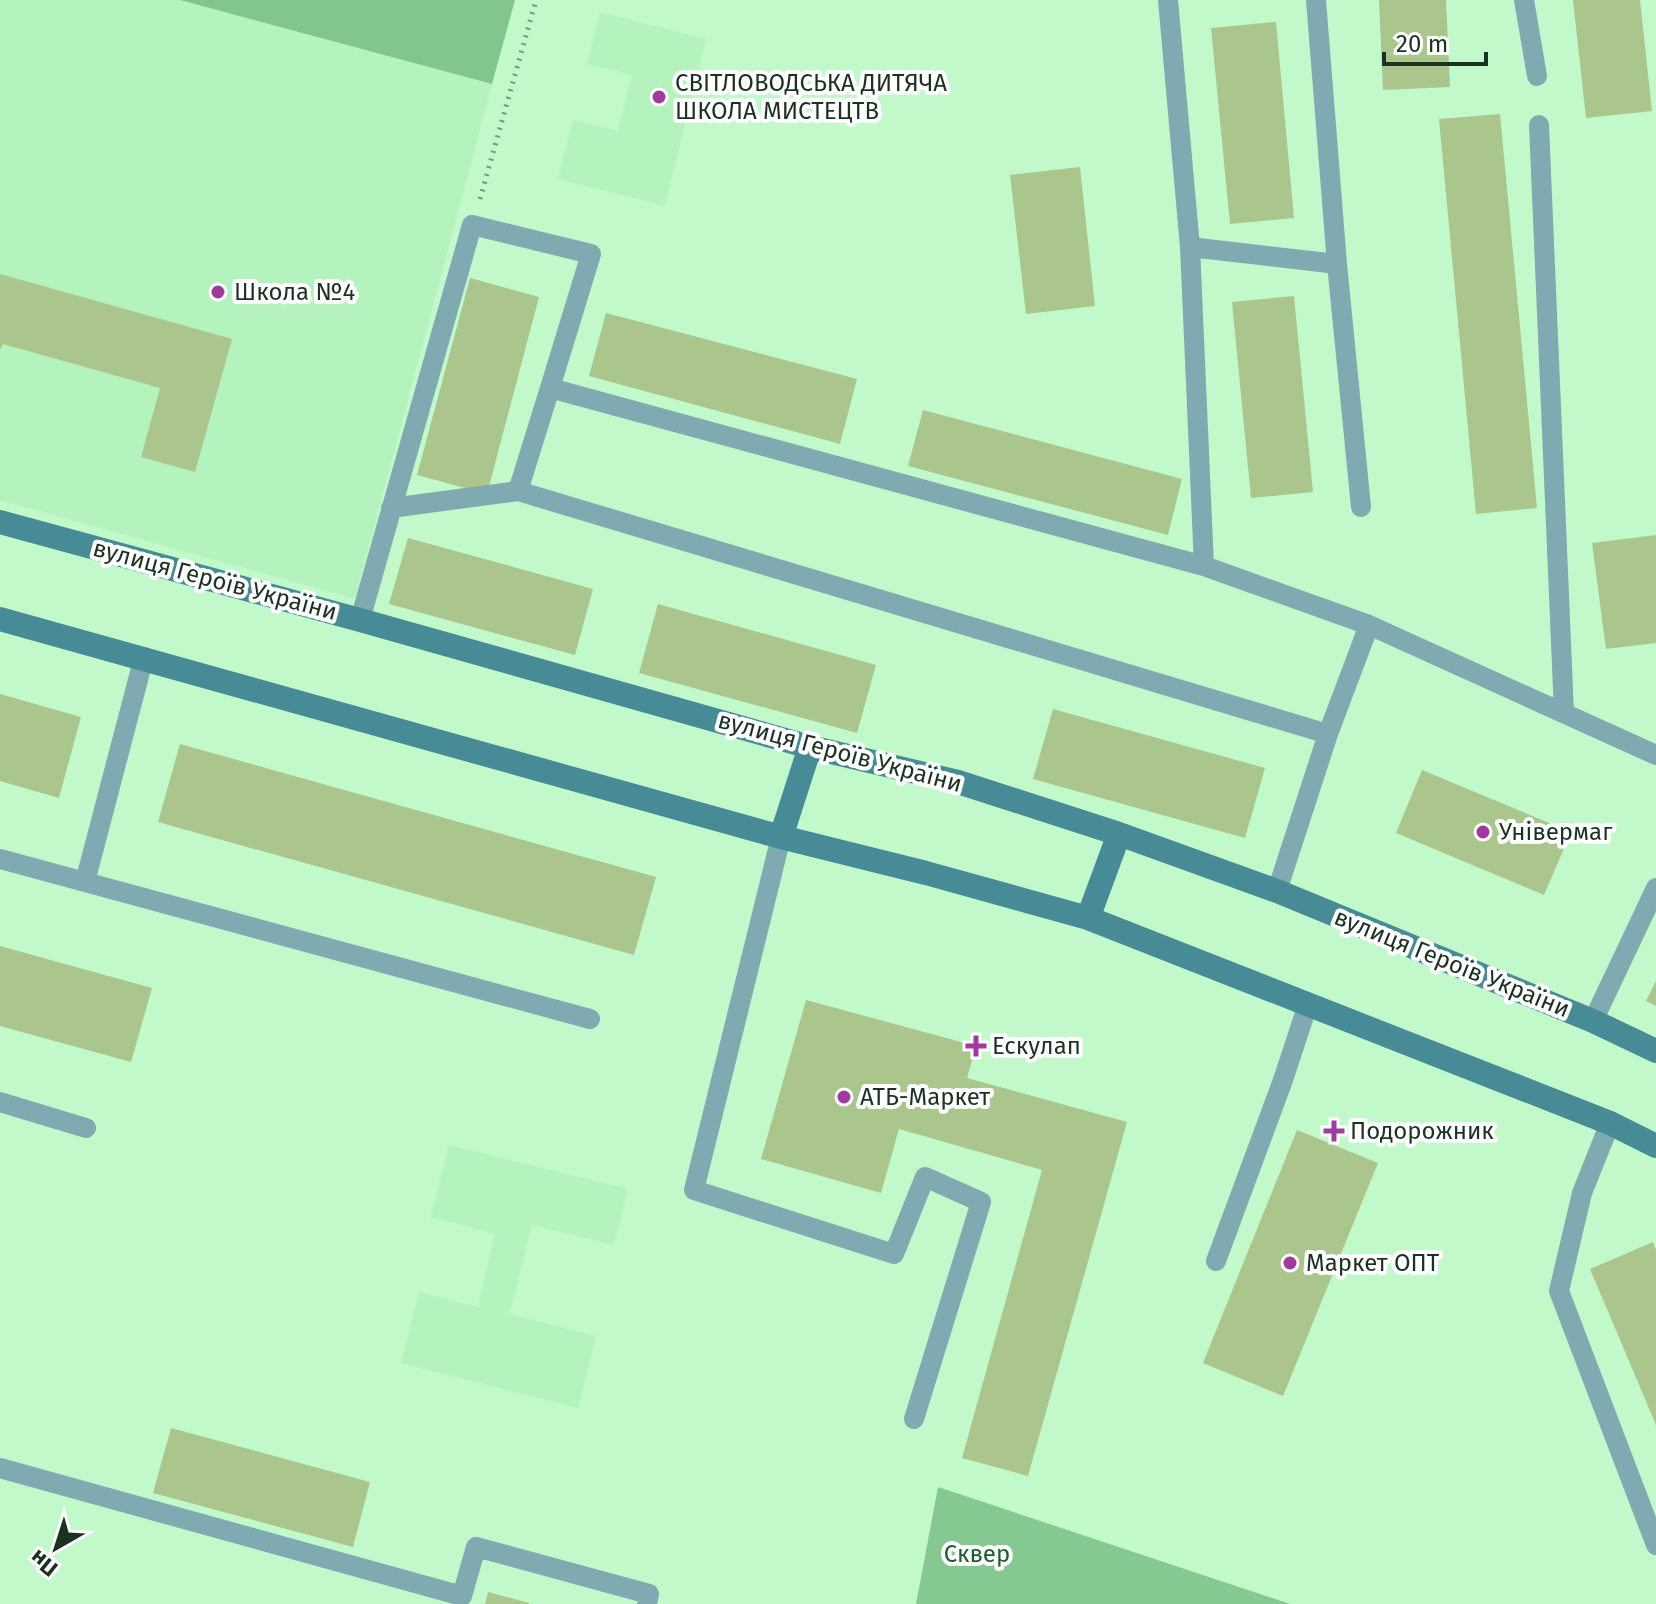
<svg xmlns="http://www.w3.org/2000/svg" width="1656" height="1604" font-family="'Fira Sans',sans-serif">
<rect width="100%" height="100%" fill="#c2f9cb"/>
<path fill="#b4f2be" d="M 0,0 L 180,0 L 492,84 L 355,599 L 0,500 Z
M 600,12 L 706,39 L 665,206 L 558,179 L 573,120 L 618,131 L 632,75 L 587,64 Z
M 449,1145 L 628,1189 L 614,1245 L 532,1225 L 510,1314 L 596,1336 L 578,1408 L 401,1363 L 419,1292 L 478,1307 L 495,1234 L 431,1217 Z"/>
<path fill="#86c892" d="M 938,1487 L 1290,1604 L 916,1604 Z"/>
<path fill="#82c58e" d="M 180,0 L 515,0 L 492,84 Z"/>
<path fill="#aac68c" d="M 1379,0 L 1446,0 L 1450,87 L 1383,90 Z
M 1573,0 L 1640,0 L 1652,111 L 1586,118 Z
M 1276,22 L 1294,218 L 1230,224 L 1211,28 Z
M 1500,114 L 1537,508 L 1476,514 L 1439,119 Z
M 1080,167 L 1095,306 L 1026,314 L 1010,175 Z
M 0,274 L 232,339 L 195,472 L 141,457 L 160,388 L 3,344 L 0,350 Z
M 470,278 L 539,297 L 487,494 L 417,475 Z
M 1294,296 L 1313,492 L 1251,498 L 1232,302 Z
M 606,313 L 857,379 L 840,444 L 589,376 Z
M 923,410 L 1182,479 L 1168,535 L 908,466 Z
M 1656,535 L 1656,643 L 1606,649 L 1592,543 Z
M 408,538 L 593,589 L 575,655 L 389,604 Z
M 658,604 L 876,665 L 857,733 L 639,673 Z
M 0,694 L 81,717 L 59,798 L 0,781 Z
M 1053,709 L 1265,768 L 1245,838 L 1033,779 Z
M 180,744 L 656,877 L 634,955 L 158,822 Z
M 1422,770 L 1571,832 L 1544,895 L 1396,833 Z
M 0,946 L 152,988 L 131,1062 L 0,1026 Z
M 1656,981 L 1656,1006 L 1646,1001 Z
M 806,1000 L 976,1046 L 967,1078 L 1127,1122 L 1028,1476 L 962,1458 L 1042,1170 L 899,1129 L 881,1193 L 761,1159 Z
M 1297,1130 L 1378,1163 L 1283,1396 L 1203,1363 Z
M 1653,1242 L 1656,1250 L 1656,1425 L 1590,1269 Z
M 171,1428 L 370,1482 L 353,1547 L 153,1493 Z
M 488,1592 L 529,1603 L 529,1604 L 485,1604 Z"/>
<g fill="none" stroke-linecap="round" stroke-linejoin="round">
<path stroke="#749b7a" stroke-width="5" stroke-dasharray="2 6" stroke-linecap="butt" d="M 480,199 L 536,0"/>
<path stroke="#80aab1" stroke-width="20" d="M 1168,0 L 1190,247 L 1204,566
M 1316,0 L 1337,264 L 1361,507
M 1524,0 L 1537,76
M 1539,125 L 1564,713
M 1190,247 L 1337,264
M 391,508 L 518,491
M 360,620 L 472,225 L 591,254 L 550,388
M 1369,625 L 1656,755
M 781,837 L 694,1190 L 894,1254 L 925,1177 L 981,1202 L 914,1419
M 0,859 L 590,1019
M 85,882 L 144,657
M 1277,891 L 1328,734 L 1369,625 L 1204,566 L 550,388 L 518,491 L 1328,734
M 1593,1021 L 1656,888
M 0,1102 L 86,1128
M 1610,1123 L 1582,1193 L 1559,1291 L 1656,1545
M 1216,1261 L 1283,1080 L 1308,1004
M 0,1468 L 462,1596 L 476,1547 L 649,1594 L 647,1604"/>
<path stroke="#478b96" stroke-width="24" d="M 0,522 L 360,620 L 810,747 L 958,782 L 1119,834 L 1277,891 L 1593,1021 L 1656,1051
M 0,619 L 781,837 L 926,873 L 1088,918 L 1610,1123 L 1656,1146
M 781,837 L 810,747
M 1088,918 L 1119,834"/>
</g>
<g fill="#a13a9e" stroke="#fff" stroke-width="3">
<circle cx="659" cy="97" r="8"/>
<circle cx="218" cy="292" r="8"/>
<circle cx="1483" cy="832" r="8"/>
<path d="M972 1034h8v8h8v8h-8v8h-8v-8h-8v-8h8z"/>
<circle cx="844" cy="1097" r="8"/>
<path d="M1330 1119h8v8h8v8h-8v8h-8v-8h-8v-8h8z"/>
<circle cx="1290" cy="1263" r="8"/>
</g>
<g text-anchor="middle" stroke-width="8" stroke-linejoin="round" paint-order="stroke">
<g font-size="24" fill="#1c3220" stroke="#fff" text-anchor="start">
<text x="675" y="91">СВІТЛОВОДСЬКА ДИТЯЧА<tspan x="675" dy="28">ШКОЛА МИСТЕЦТВ</tspan></text>
<text x="234" y="300">Школа №4</text>
<text x="1499" y="840">Універмаг</text>
<text x="992" y="1054">Ескулап</text>
<text x="860" y="1105">АТБ-Маркет</text>
<text x="1350" y="1139">Подорожник</text>
<text x="1306" y="1271">Маркет ОПТ</text>
</g>
<g font-size="24" fill="#1c3220" stroke="#fff">
<text transform="translate(215 580) rotate(15)" y="8">вулиця Героїв України</text>
<text transform="translate(840 752) rotate(15)" y="8">вулиця Героїв України</text>
<text transform="translate(1452 963) rotate(22)" y="8">вулиця Героїв України</text>
</g>
<g font-size="24" fill="#19602e" stroke="#fff">
<text x="977" y="1562">Сквер</text>
</g>
</g>
<g transform="translate(56 1548) rotate(219)" stroke="#ffffff" stroke-width="6" paint-order="stroke">
<path d="M0-6L14 30L0 20L-14 30Z" fill="#1c3220"/>
<text y="-12" font-size="22" font-weight="bold" text-anchor="middle" fill="#1c3220">Пн</text>
</g>
<path d="M1384 52v12h102v-12" fill="none" stroke="#1c3220" stroke-width="4"/>
<text x="1396" y="52" font-size="24" fill="#1c3220" stroke="#ffffff" stroke-width="6" paint-order="stroke">20 m</text>
</svg>
